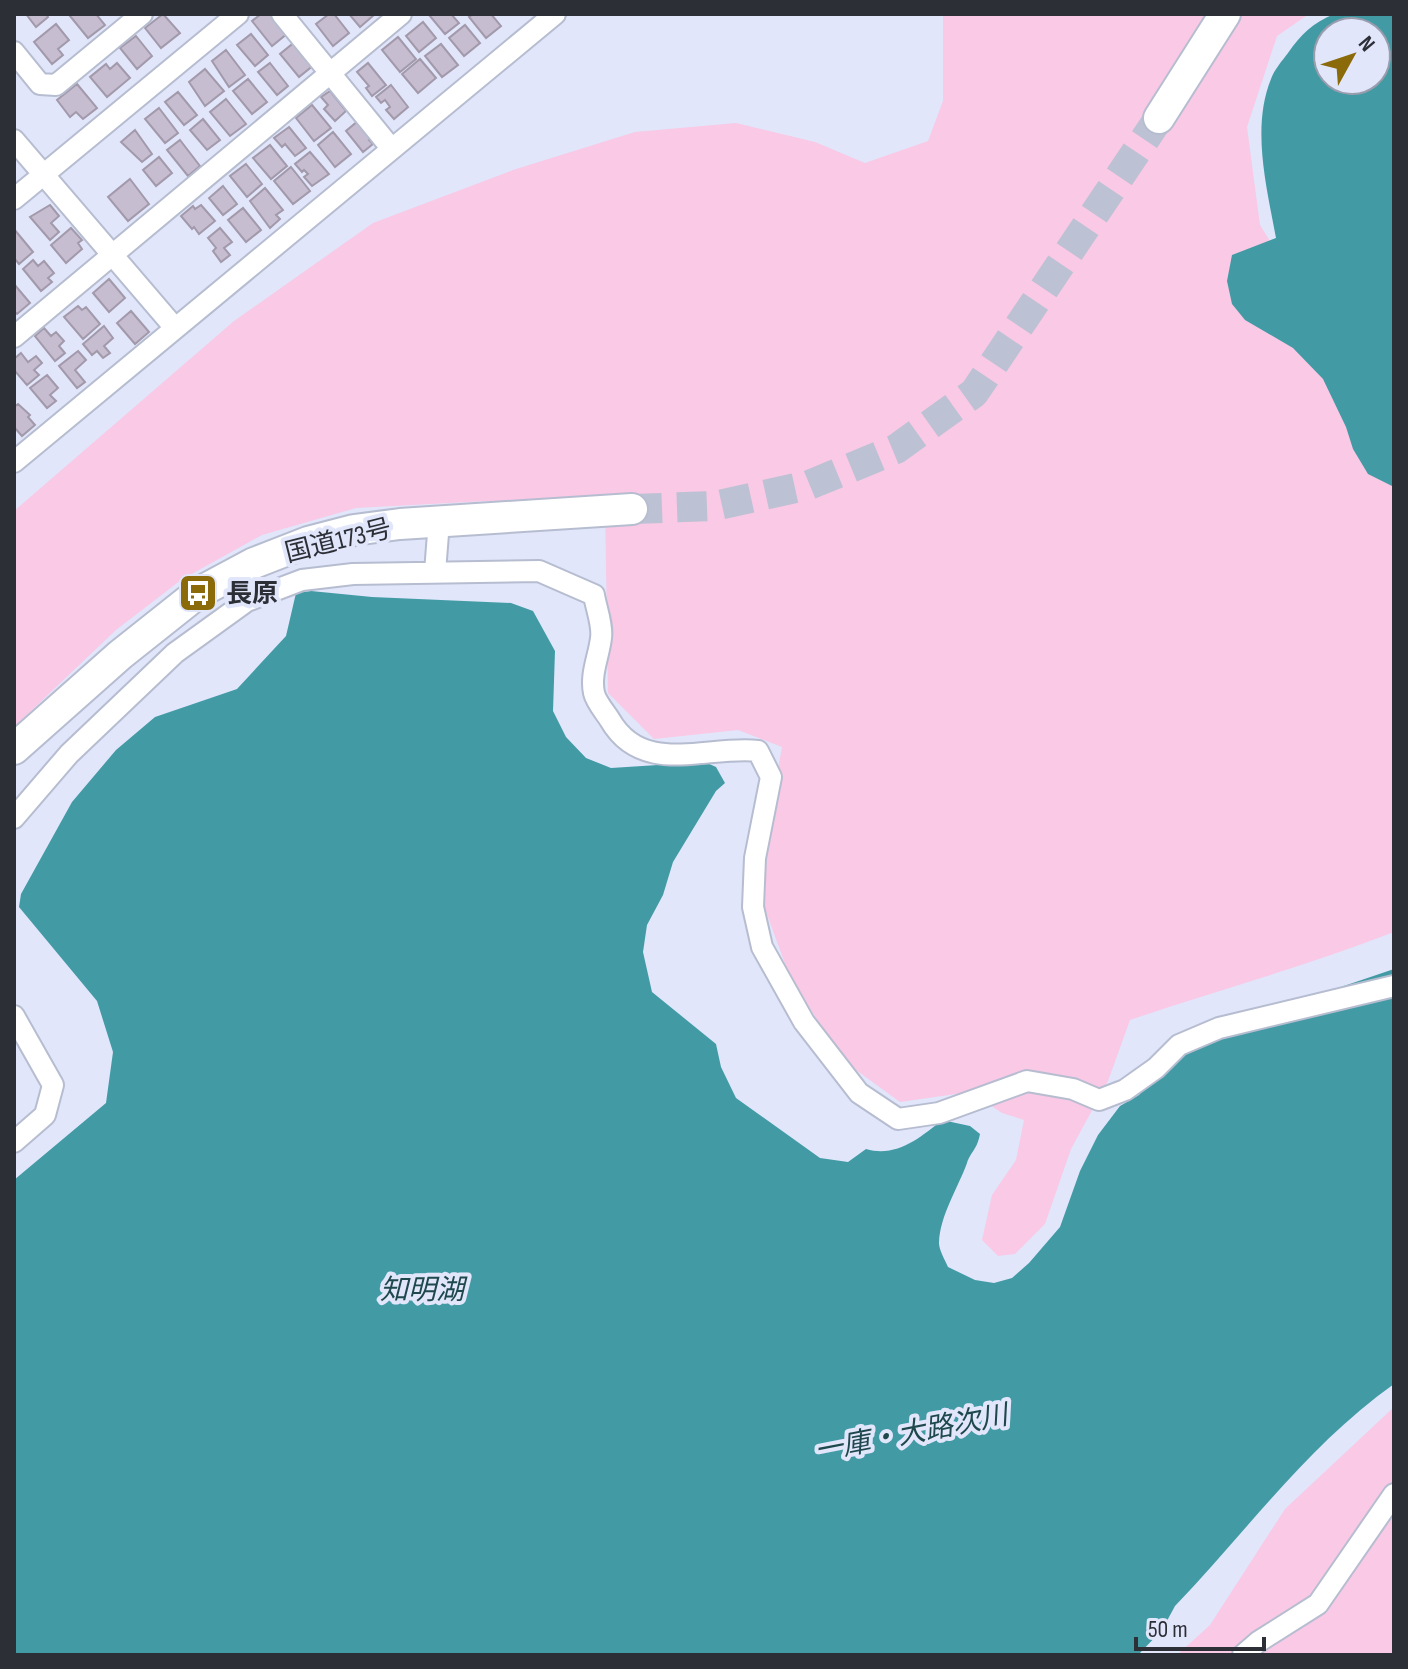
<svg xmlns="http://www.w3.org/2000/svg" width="1408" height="1669" font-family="'Sofia Sans Condensed','Noto Sans JP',sans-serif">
<rect width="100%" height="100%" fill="#e1e6fb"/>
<path fill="#f9c9e5" d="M 943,14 L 1309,14 L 1277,36 L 1247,127 L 1260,225 L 1312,309 L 1394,395 L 1394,932 C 1307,966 1218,990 1130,1020 L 1108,1081 L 1071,1149 L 1045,1224 L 1015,1254 L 998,1256 L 982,1240 L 992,1195 L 1016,1160 L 1024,1120 L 1002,1113 L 970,1092 L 900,1102 L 845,1062 L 791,980 L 765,909 L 767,828 L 782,747 L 738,730 L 654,739 L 608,693 L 605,502 L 487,501 L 356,508 L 262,535 L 181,580 L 116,630 L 14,727 L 14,511 L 234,321 L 373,223 L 513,170 L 635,132 L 736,123 L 815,142 L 865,163 L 928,141 L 943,101 Z
M 1394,1407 L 1394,1655 L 1177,1655 L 1210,1625 L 1285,1509 Z"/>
<path fill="#429ba4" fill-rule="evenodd" d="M 1334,14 L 1394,14 L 1394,487 L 1368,474 L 1353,449 L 1346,427 L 1323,379 L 1293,348 L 1245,320 L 1232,304 L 1227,281 L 1232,255 L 1276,238 C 1267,189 1251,128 1271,79 C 1274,70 1282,61 1288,53 C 1301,34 1313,23 1334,14 ZM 1328,32 L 1376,32 L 1376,80 L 1328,80 Z
M 311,591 L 372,597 L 511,603 L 533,611 L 555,651 L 553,711 L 566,737 L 586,758 L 611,768 L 705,762 L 716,767 L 725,783 L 716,791 L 673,862 L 663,895 L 647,925 L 643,952 L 652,992 L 716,1044 L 721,1067 L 736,1098 L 820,1158 L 848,1162 L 866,1149 C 896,1158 920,1138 942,1120 L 970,1126 L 980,1134 C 977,1150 971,1151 967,1163 C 958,1188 940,1215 939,1243 C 939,1250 945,1260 948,1267 L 975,1280 L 994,1283 L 1012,1278 L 1029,1263 L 1060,1227 L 1080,1171 L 1098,1135 L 1120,1106 L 1139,1095 L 1176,1043 L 1394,969 L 1394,1384 C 1308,1445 1247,1531 1175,1606 L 1162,1630 L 1138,1655 L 14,1655 L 14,1180 L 106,1103 L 113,1052 L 97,1001 L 19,907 L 21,894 L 72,802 L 116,750 L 155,717 L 237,689 L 286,636 L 296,593 Z"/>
<path fill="#c7bdd0" stroke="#a299ab" stroke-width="2" d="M 26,14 L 46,14 L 48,17 L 36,27 Z
M 72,14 L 96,14 L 105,25 L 88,38 L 70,16 Z
M 163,14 L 180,33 L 161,48 L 145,28 Z
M 261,14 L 273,14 L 288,33 L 272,46 L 252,21 Z
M 329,14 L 334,14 L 349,33 L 333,46 L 316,24 Z
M 349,14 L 372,14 L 374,15 L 360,27 Z
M 451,14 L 459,23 L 445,34 L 429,15 Z
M 473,14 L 491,14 L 501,26 L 486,38 L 469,17 Z
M 423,22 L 436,38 L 419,52 L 406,36 Z
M 56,24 L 69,40 L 58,49 L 63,55 L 52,64 L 34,42 Z
M 465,25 L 480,43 L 464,56 L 449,38 Z
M 251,34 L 268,55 L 255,66 L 237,45 Z
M 136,36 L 152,56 L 137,69 L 120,48 Z
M 398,37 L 416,59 L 400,72 L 382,50 Z
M 296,41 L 315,64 L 299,77 L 280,54 Z
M 441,44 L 458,65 L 442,77 L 425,56 Z
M 226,50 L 245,75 L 229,87 L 212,61 Z
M 420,59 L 436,78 L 418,93 L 402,74 Z
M 117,63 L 130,78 L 107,97 L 90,77 L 106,64 L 110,69 Z
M 270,63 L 288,86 L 277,95 L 258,72 Z
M 368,63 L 386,85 L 372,96 L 366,88 L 369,86 L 357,72 Z
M 205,69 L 224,91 L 205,106 L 189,82 Z
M 248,79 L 267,102 L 252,114 L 233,91 Z
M 77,84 L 97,108 L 83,119 L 76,112 L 70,117 L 57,100 Z
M 391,85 L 408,107 L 394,119 L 386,110 L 390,107 L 385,100 L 381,103 L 376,97 Z
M 330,91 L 346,111 L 335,121 L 324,109 L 328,105 L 321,97 Z
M 178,92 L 197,115 L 184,125 L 165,102 Z
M 226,99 L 246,124 L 230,136 L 210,112 Z
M 312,105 L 331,128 L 314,141 L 296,118 Z
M 159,108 L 178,133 L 165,143 L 145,119 Z
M 203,119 L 220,140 L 207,150 L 190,130 Z
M 358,121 L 372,137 L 369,140 L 373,144 L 363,152 L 346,131 Z
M 289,127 L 306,148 L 295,156 L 285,144 L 282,147 L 274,138 Z
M 135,130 L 152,154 L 142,162 L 121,142 Z
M 333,132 L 351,154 L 335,167 L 318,145 Z
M 180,140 L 200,166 L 188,176 L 167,150 Z
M 270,145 L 287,166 L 271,179 L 253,158 Z
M 310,152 L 329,174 L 312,186 L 304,177 L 308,174 L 304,170 L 302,172 L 295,164 Z
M 159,157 L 172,173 L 156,186 L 143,170 Z
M 246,164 L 262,184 L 247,197 L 230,176 Z
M 291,167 L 310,191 L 293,204 L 274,181 Z
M 130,179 L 149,204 L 128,221 L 108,197 Z
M 223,186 L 237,204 L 223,215 L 209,198 Z
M 265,188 L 283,210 L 276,215 L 280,219 L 270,228 L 250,201 Z
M 50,205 L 59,216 L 51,223 L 59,232 L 50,240 L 30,217 Z
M 201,205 L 215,221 L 199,234 L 194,227 L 192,229 L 181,216 L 193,206 L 195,209 Z
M 243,208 L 261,230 L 246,242 L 228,220 Z
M 71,228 L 82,240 L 78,243 L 82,249 L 66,263 L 51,245 Z
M 220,228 L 232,242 L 224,248 L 230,255 L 221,262 L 213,251 L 216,248 L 208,238 Z
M 14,229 L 33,252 L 19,264 L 14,258 Z
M 33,260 L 38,266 L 44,261 L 54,273 L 48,278 L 52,282 L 41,291 L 23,269 Z
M 109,279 L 125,298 L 109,312 L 93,293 Z
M 14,284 L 30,303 L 17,314 L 14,311 Z
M 78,306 L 82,310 L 86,307 L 100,324 L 83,339 L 64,317 Z
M 131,311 L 149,332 L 135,344 L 117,323 Z
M 104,326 L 113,338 L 104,346 L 110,353 L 103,358 L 97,351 L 92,355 L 83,344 Z
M 44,328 L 51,336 L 56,332 L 64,341 L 59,346 L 65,353 L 55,361 L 35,336 Z
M 78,351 L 86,360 L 75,370 L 85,382 L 77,388 L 59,366 Z
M 21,353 L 28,362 L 36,356 L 42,363 L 34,370 L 39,375 L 27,385 L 14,370 L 14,359 Z
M 47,375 L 58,388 L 50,395 L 56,401 L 47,408 L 30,388 Z
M 18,404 L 30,415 L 28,417 L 35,425 L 22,436 L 14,427 L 14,407 Z"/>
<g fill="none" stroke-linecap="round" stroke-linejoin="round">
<path stroke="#bdc1d4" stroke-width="30" stroke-dasharray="30 15" stroke-linecap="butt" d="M 632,509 L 714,506 L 809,485 L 896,449 L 974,393 L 1159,118"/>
<defs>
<path id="minor" d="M 282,14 L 391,148
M 14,52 L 40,84 L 56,85 L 142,14
M 14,140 L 175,328
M 14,199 L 238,14
M 14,337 L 401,14
M 14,462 L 555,14
M 435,572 L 439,521
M 14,818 L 69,754 L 175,653 L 247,601 L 302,580 L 353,574 L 539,571 L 594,595 C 596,608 603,625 601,638 C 599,656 590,674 594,693 C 596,702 605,712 610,720 C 643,777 707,745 758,751 L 771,777 L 755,858 L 753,907 L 762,947 L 804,1022 L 859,1093 L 898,1119 L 939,1113 L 1027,1081 L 1073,1089 L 1099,1100 L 1125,1090 L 1156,1068 L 1179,1045 L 1219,1028 L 1394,986
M 14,1016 L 53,1085 L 45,1115 L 14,1142
M 1243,1655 L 1258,1642 L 1318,1604 L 1394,1494"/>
<path id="highway" d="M 1159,118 L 1225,14
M 14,749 L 120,655 L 198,593 L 254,563 L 308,542 L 354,530 L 400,524 L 632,509"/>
</defs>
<use href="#minor" stroke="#b7bdd0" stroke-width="24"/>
<use href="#highway" stroke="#b7bdd0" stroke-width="34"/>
<use href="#minor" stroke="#fff" stroke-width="20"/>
<use href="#highway" stroke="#fff" stroke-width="30"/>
</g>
<defs>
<symbol id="bus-square" viewBox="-11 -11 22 22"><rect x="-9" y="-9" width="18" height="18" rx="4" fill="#8a6a09" stroke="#e1e6fb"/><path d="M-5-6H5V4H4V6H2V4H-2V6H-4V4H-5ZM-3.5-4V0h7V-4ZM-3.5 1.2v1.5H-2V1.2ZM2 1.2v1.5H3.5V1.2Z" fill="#fff"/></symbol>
</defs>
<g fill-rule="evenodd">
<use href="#bus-square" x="176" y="571" width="44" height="44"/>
</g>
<g text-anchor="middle" stroke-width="8" stroke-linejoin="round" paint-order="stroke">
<g font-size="26" fill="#2d2f37" stroke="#e1e6fb">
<text transform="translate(338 540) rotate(-14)" y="9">国道173号</text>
</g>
<g font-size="26" font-weight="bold" fill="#2d2f37" stroke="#e1e6fb" text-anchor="start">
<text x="226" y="602">長原</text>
</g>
<g font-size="28" font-style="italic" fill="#1f484c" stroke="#e1e6fb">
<text x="422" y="1299">知明湖</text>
<text transform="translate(911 1432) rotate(-11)" y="10">一庫・大路次川</text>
</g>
</g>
<rect width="1408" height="1669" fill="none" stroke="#2d2f37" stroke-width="32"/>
<g transform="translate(1352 56) rotate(50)"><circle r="38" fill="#e1e6fb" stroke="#999dad" stroke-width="2"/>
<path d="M0-6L14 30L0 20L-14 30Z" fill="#8a6a09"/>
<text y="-12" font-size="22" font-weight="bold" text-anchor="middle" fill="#2d2f37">N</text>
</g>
<path d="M1136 1637v12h128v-12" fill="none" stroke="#2d2f37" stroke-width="4"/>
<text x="1148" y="1637" font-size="24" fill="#2d2f37" stroke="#e1e6fb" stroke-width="6" paint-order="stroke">50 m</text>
</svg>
